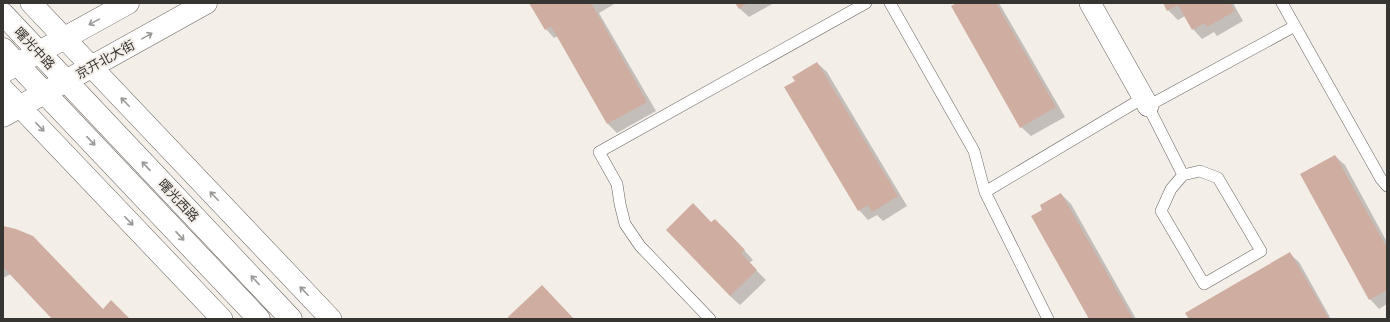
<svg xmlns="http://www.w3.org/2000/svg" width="1390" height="322" font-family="Lato,'Noto Sans SC',sans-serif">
<rect width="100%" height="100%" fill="#f4eee8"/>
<path fill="#0003" d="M 531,3 L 616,3 L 599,13 L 656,111 L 617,133 L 608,124 L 558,36 L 554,38 L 546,29 Z
M 737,3 L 774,3 L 749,17 L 739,8 Z
M 959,3 L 999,3 L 1065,117 L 1031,136 L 1021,127 Z
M 1164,3 L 1233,3 L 1243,21 L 1217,36 L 1214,32 L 1202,39 L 1193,29 L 1185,16 L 1178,20 L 1168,10 Z
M 817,63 L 827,72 L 907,206 L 883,221 L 877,215 L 868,220 L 859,210 L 796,81 Z
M 1335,156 L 1345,165 L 1387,242 L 1387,304 L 1379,309 L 1370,299 Z
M 1061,194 L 1071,204 L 1136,319 L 1091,319 Z
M 711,224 L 725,229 L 753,260 L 749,263 L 766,280 L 740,305 L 730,296 Z
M 3,227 L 103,310 L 129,319 L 54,319 L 11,274 L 3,278 Z
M 1290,254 L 1299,262 L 1331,319 L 1190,319 Z"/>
<path fill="#cfaea1" d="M 529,3 L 591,3 L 647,102 L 607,124 L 551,26 L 545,30 Z
M 735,3 L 748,3 L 739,9 Z
M 957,3 L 996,3 L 1056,107 L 1020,128 L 951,6 Z
M 1163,3 L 1230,3 L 1235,11 L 1207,27 L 1205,23 L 1192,30 L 1178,5 L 1167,11 Z
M 817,62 L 898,196 L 872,212 L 868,205 L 858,211 L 784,87 L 795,81 L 792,77 Z
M 1335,155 L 1387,248 L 1387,290 L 1369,300 L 1300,174 Z
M 1061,193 L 1133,319 L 1089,319 L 1031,216 L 1042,210 L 1040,205 Z
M 693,203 L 711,222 L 715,219 L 745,250 L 741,253 L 757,270 L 730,296 L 666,230 Z
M 3,226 L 16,229 L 33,236 L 103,309 L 111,300 L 130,319 L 52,319 L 3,267 Z
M 1290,252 L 1329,319 L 1189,319 L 1185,313 Z
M 542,285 L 574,319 L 509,319 L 508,317 Z"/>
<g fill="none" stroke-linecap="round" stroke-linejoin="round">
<defs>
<path id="service" d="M 890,3 L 974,151 L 985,192 L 1048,319
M 1282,3 L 1381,179 L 1387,186
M 1200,171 L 1218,178 L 1261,251 L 1204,284 L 1161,211 L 1171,189 L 1183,175 Z
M 1183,175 L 1148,106 L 1295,26
M 985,192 L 1143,98
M 710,319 L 640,246 L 625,224 L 620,204 L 617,184 L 599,152 L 866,3"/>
<path id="minor" d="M 31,3 L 331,319
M 1090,3 L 1148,106
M 3,89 L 222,319"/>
<path id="secondary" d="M 3,14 L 291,319
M 3,49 L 259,319"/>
<path id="primary" d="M 3,72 L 128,3
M 3,116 L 206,3"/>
</defs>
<use href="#service" stroke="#69645f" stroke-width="12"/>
<use href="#minor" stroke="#69645f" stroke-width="22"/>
<use href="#secondary" stroke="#69645f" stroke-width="23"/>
<use href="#primary" stroke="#69645f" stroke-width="23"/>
<use href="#service" stroke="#fff" stroke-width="11"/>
<use href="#minor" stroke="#fff" stroke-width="21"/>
<use href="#secondary" stroke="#fff" stroke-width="22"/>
<use href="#primary" stroke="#fff" stroke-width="22"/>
</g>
<defs><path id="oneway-shaft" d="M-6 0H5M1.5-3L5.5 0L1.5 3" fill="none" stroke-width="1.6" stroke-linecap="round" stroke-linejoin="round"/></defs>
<g stroke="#9b9a98">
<use href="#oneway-shaft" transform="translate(94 22) rotate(151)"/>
<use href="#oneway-shaft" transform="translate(147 36) rotate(-29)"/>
<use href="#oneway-shaft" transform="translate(125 102) rotate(-134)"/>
<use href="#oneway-shaft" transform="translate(40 127) rotate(46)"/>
<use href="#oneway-shaft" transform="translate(91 141) rotate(47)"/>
<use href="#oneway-shaft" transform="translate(146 166) rotate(-133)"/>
<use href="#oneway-shaft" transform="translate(214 196) rotate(-134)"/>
<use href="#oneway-shaft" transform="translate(129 221) rotate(46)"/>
<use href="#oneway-shaft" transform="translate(180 236) rotate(47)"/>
<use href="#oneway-shaft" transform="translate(255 280) rotate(-133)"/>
<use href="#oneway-shaft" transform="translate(304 291) rotate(-134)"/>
</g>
<g text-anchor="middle" stroke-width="4" stroke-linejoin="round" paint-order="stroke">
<g font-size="13" fill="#373532" stroke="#f4eee8">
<text transform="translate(35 48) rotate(47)" y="5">曙光中路</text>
<text transform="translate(105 59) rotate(-29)" y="5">京开北大街</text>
<text transform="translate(179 200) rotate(47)" y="5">曙光西路</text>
</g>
</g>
<rect width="1390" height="322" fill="none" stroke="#373532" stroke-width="8"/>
</svg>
